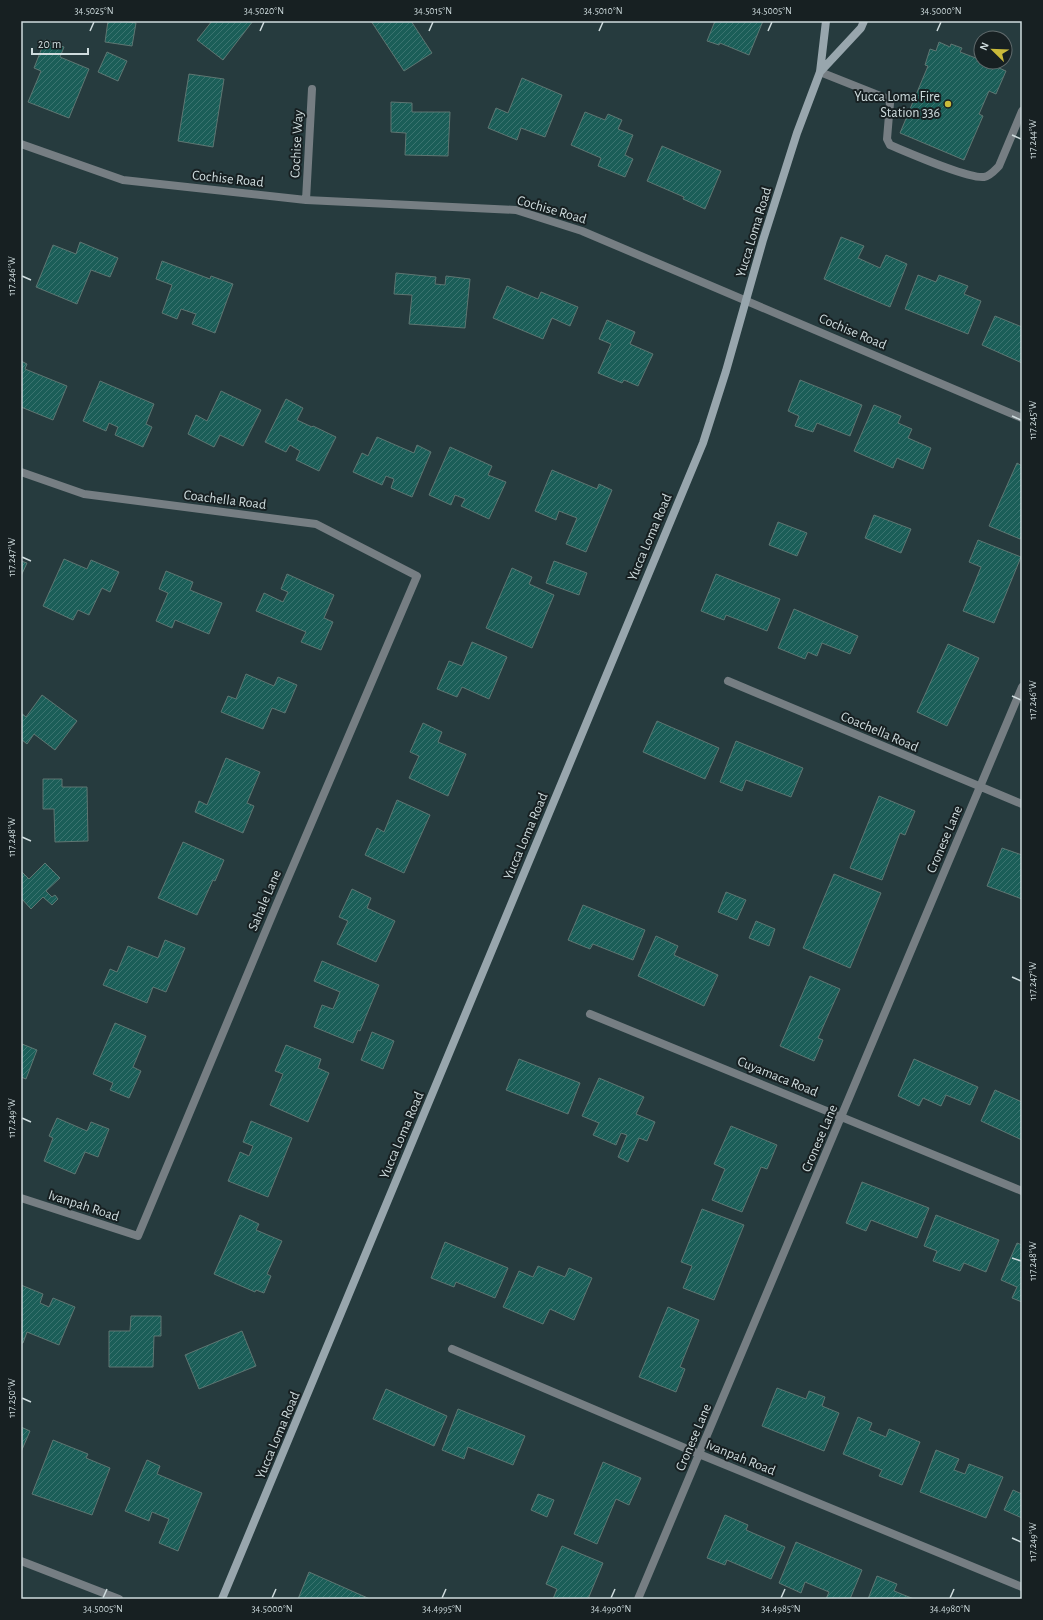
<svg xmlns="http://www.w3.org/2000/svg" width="1043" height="1620" font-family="'Alegreya Sans',sans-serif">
<defs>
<pattern id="building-hatch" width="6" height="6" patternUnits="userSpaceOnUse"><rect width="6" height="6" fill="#1b5e58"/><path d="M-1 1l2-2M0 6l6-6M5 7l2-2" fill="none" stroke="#3b7470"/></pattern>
</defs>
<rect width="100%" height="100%" fill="#263b3e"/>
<path fill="url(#building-hatch)" stroke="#5e7672" d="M 108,21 L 123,21 L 136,23 L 132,46 L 105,42 Z
M 212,21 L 253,21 L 223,60 L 197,40 Z
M 371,21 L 411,21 L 432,53 L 404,71 Z
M 715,21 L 763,21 L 749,55 L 720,43 L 719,45 L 707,41 Z
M 45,40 L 64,47 L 60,57 L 89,69 L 69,118 L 28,102 L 41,71 L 34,68 Z
M 939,42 L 950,47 L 951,44 L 962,48 L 960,52 L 981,60 L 981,62 L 1002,62 L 999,68 L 1006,71 L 996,94 L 989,91 L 979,114 L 983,116 L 964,160 L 900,133 L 928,66 L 925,65 L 930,49 L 936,51 Z
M 107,52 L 127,61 L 118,81 L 98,72 Z
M 189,74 L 224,79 L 213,147 L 178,141 Z
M 522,78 L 562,95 L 545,137 L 521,128 L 517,140 L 488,128 L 496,108 L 508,113 Z
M 391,102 L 412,103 L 412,112 L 450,112 L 448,156 L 405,155 L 406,133 L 391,132 Z
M 585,112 L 605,120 L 608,114 L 622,120 L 618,129 L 633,135 L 625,155 L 633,159 L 625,177 L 598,166 L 601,158 L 571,145 Z
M 662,146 L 721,171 L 705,209 L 683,199 L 684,197 L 647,181 Z
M 841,237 L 864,246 L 858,258 L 880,268 L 886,255 L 907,264 L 890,307 L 824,279 Z
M 80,242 L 118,258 L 110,277 L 91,270 L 77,304 L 36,287 L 53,245 L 76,254 Z
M 162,261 L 210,279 L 211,276 L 233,284 L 215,333 L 192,324 L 196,314 L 181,309 L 177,319 L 162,313 L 172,285 L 156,279 Z
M 396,273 L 436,277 L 435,284 L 445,285 L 446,276 L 470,279 L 465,328 L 409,324 L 412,295 L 394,294 Z
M 918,275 L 936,282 L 939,275 L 968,286 L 964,294 L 981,301 L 968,334 L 905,309 Z
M 507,286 L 538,299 L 541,292 L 578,307 L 570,326 L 552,318 L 543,339 L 493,318 Z
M 995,316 L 1022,327 L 1022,363 L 982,345 Z
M 607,320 L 635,332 L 630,344 L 653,354 L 638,386 L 624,380 L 622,383 L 598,373 L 611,344 L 599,339 Z
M 21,361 L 27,364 L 25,369 L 67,386 L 53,420 L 21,407 Z
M 800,380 L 862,405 L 850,436 L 817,423 L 813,432 L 795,426 L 799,416 L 788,411 Z
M 100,381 L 154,404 L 146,424 L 152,427 L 143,447 L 115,435 L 118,427 L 109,423 L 106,431 L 83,421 Z
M 221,391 L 261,410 L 243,446 L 220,435 L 214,447 L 188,434 L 196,415 L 207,421 Z
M 286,399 L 303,408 L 297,420 L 312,427 L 313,426 L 336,437 L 319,471 L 296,460 L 300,451 L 290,445 L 286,452 L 265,442 Z
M 874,405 L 901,416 L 898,423 L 912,429 L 908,438 L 931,448 L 923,469 L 897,458 L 893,468 L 854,451 Z
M 377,437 L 414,453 L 417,445 L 431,452 L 412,497 L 391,488 L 394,479 L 386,476 L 382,485 L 353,472 L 362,453 L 368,456 Z
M 450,447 L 492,466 L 488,475 L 506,482 L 489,519 L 461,506 L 465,499 L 455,495 L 451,505 L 429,495 Z
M 1017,463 L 1022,466 L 1022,535 L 1020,539 L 989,526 Z
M 552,470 L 597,489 L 599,484 L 612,490 L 586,552 L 566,544 L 577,518 L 559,511 L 556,520 L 535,511 Z
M 874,515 L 911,529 L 901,553 L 865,538 Z
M 778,522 L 807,533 L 797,556 L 769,545 Z
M 978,540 L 1021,557 L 994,623 L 963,611 L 981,567 L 969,562 Z
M 64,559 L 87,569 L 91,560 L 119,572 L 110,592 L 102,588 L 89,615 L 78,610 L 73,620 L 43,606 Z
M 21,561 L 27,563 L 21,576 Z
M 554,561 L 587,573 L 579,595 L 546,583 Z
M 512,568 L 532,577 L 529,584 L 554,595 L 532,648 L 486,628 Z
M 166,571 L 193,582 L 190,590 L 222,603 L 209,634 L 175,620 L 172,628 L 156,621 L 168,593 L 159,589 Z
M 287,574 L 334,595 L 324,618 L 333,622 L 321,650 L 301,642 L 306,632 L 256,611 L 264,593 L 283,602 L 288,592 L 281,589 Z
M 716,574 L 780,599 L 767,631 L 726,615 L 724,620 L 701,611 Z
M 794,609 L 858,636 L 850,654 L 822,643 L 817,656 L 808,652 L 805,659 L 778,648 Z
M 472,642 L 507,657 L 489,699 L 462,687 L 457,697 L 437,689 L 449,661 L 462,666 Z
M 948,644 L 979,658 L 947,726 L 917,712 Z
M 246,674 L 274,686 L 278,677 L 297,685 L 285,713 L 272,708 L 263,729 L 221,712 L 228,696 L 236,699 Z
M 42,695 L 77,721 L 55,750 L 34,734 L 27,744 L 21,739 L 21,713 L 26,717 Z
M 657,721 L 719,748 L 705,779 L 643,752 Z
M 423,723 L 442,732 L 438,742 L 466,754 L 448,796 L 409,778 L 419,756 L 410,752 Z
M 736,741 L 803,768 L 791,797 L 746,780 L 742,791 L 720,782 Z
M 226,758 L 260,772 L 247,803 L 254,806 L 243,833 L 195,812 L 199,801 L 207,805 Z
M 43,779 L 62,779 L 62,787 L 87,787 L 88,841 L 55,842 L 54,809 L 43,809 Z
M 879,796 L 915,811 L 905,835 L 900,833 L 882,880 L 850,868 Z
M 397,800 L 430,815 L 404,873 L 365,855 L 377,828 L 384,832 Z
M 183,842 L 224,860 L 215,881 L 213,880 L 197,915 L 158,898 Z
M 1002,848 L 1022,855 L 1022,899 L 987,886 Z
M 45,863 L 60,878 L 46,891 L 52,897 L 55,895 L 58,899 L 52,905 L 43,897 L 31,909 L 21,898 L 21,871 L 29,879 Z
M 834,874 L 881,893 L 850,968 L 803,948 Z
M 352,889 L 371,898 L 367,908 L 395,921 L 376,962 L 337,944 L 348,921 L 339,917 Z
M 726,892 L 746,900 L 737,920 L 718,912 Z
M 583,905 L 645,930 L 633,960 L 593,944 L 590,949 L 568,940 Z
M 756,921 L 775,929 L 769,946 L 749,938 Z
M 656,936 L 678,946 L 674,955 L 718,975 L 704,1006 L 638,976 Z
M 165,940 L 185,948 L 166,992 L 153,987 L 147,1003 L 103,985 L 110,969 L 117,972 L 128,946 L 158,958 Z
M 322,961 L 379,985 L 360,1031 L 358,1030 L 353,1043 L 314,1027 L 322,1005 L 333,1009 L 340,992 L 314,981 Z
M 810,976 L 840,989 L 818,1038 L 823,1040 L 814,1061 L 780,1046 Z
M 115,1023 L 146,1036 L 133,1067 L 141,1071 L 129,1098 L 110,1090 L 113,1083 L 93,1074 Z
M 372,1032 L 394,1041 L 383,1069 L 361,1060 Z
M 22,1044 L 37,1050 L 26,1079 L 21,1077 Z
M 286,1045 L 321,1059 L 318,1068 L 329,1073 L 308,1122 L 270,1105 L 283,1074 L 275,1071 Z
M 519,1059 L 580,1083 L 568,1114 L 506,1090 Z
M 914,1059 L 978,1087 L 970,1105 L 946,1095 L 941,1106 L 923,1098 L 919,1106 L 898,1096 Z
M 599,1078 L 644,1097 L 636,1114 L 655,1122 L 647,1141 L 639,1138 L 628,1162 L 618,1157 L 627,1135 L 621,1133 L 616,1145 L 593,1135 L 599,1123 L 582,1116 Z
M 995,1090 L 1022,1102 L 1022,1140 L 981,1121 Z
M 57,1118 L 87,1131 L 91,1122 L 109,1129 L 98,1157 L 85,1152 L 75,1174 L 44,1161 L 53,1138 L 49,1136 Z
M 251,1121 L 292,1138 L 268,1197 L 228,1181 L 240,1152 L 249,1156 L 253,1146 L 243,1142 Z
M 731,1126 L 777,1145 L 767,1169 L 761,1167 L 742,1212 L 712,1200 L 725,1169 L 714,1164 Z
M 862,1182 L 929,1208 L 917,1238 L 871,1220 L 866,1231 L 846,1223 Z
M 702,1209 L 744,1225 L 714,1300 L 683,1288 L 692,1266 L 681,1262 Z
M 240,1215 L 259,1224 L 256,1230 L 282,1241 L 267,1274 L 271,1276 L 264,1293 L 256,1290 L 255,1292 L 214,1274 Z
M 936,1215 L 999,1240 L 986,1272 L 964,1263 L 960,1271 L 933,1261 L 937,1251 L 924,1246 Z
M 445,1242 L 508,1268 L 495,1298 L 456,1282 L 454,1287 L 431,1278 Z
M 1017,1243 L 1022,1245 L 1022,1302 L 1012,1298 L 1017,1287 L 1001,1280 Z
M 538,1266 L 565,1277 L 569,1268 L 592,1278 L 574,1320 L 550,1309 L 543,1324 L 503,1307 L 519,1271 L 533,1277 Z
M 21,1285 L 43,1294 L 40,1303 L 49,1307 L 53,1298 L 75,1307 L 59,1345 L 27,1332 L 23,1343 L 21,1343 Z
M 668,1307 L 699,1320 L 680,1367 L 685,1369 L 676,1392 L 639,1377 Z
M 131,1316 L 161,1316 L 161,1336 L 154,1336 L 153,1367 L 109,1367 L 109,1331 L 130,1331 Z
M 242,1331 L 256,1366 L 199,1389 L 185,1355 Z
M 777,1388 L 806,1399 L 809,1391 L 825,1397 L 822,1406 L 839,1413 L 824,1451 L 762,1426 Z
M 386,1389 L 447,1416 L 434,1446 L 373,1419 Z
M 458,1409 L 525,1436 L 513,1465 L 468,1447 L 464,1459 L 442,1450 Z
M 858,1417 L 872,1423 L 869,1430 L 886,1437 L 889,1429 L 920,1442 L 902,1485 L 879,1476 L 882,1470 L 843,1454 Z
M 21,1427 L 30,1431 L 21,1452 Z
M 53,1440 L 88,1454 L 86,1458 L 110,1468 L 92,1515 L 32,1494 Z
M 936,1450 L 959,1459 L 954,1470 L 965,1474 L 969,1464 L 1003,1477 L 986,1518 L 920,1492 Z
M 147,1460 L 160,1466 L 157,1474 L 202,1493 L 178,1551 L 159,1543 L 169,1519 L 152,1512 L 149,1521 L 125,1511 Z
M 603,1462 L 641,1478 L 629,1505 L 616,1499 L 597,1544 L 574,1534 Z
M 1013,1490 L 1022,1494 L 1022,1518 L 1004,1510 Z
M 538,1494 L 554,1500 L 547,1517 L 531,1510 Z
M 725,1515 L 748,1525 L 746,1530 L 785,1547 L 771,1579 L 727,1560 L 725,1565 L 707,1558 Z
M 796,1542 L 862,1570 L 850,1599 L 826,1599 L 829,1592 L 805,1582 L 801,1593 L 779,1583 Z
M 562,1546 L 603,1563 L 588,1599 L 553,1599 L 557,1589 L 546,1584 Z
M 309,1572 L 370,1599 L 298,1599 Z
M 877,1576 L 897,1584 L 894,1591 L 914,1599 L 868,1599 Z"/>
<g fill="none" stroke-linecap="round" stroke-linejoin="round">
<path stroke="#767e83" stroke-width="8" d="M 820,72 L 888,99 L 890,103 L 887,139 L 890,145 C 907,152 968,179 984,177 C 990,176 994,171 999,166 L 1022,111"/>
<path stroke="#767e83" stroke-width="8" d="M 21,144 L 123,180 L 306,200 L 516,210 L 582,231 L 1022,418
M 306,200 L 312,89
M 21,472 L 84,494 L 316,524 L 417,576 L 276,906 L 138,1236 L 21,1198
M 728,681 L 1022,804
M 590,1014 L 1022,1191
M 452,1349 L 699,1454 L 1022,1587
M 21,1561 L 119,1599
M 638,1599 L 1022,687"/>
<path stroke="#98a6ad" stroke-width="8" d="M 820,72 L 861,28 L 864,21
M 222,1599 L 703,443 L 726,371 L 763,240 L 797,133 L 820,72 L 826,21"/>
</g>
<path fill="none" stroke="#cfdcde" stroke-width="1.5" d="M 90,31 L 94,22M 260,31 L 264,22M 429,31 L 433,22M 599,31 L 603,22M 768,31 L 772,22M 937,31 L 941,22M 1012,135 L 1021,139M 22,276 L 31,280M 1012,416 L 1021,420M 22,557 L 31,561M 1012,696 L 1021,700M 22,837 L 31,841M 1012,977 L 1021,981M 22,1118 L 31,1122M 1012,1258 L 1021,1261M 22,1398 L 31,1402M 1012,1538 L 1021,1542M 103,1598 L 107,1589M 272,1598 L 276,1589M 442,1598 L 446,1589M 611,1598 L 615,1589M 781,1598 L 785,1589M 950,1598 L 954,1589"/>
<circle fill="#caba3a" stroke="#172022" stroke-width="1.5" cx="948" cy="104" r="4"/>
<g text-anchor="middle" stroke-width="4" stroke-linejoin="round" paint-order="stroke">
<g font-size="14" fill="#cfdcde" stroke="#172022" text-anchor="end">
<text x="940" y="101">Yucca Loma Fire<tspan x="940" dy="16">Station 336</tspan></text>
</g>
<g font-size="14" fill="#cfdcde" stroke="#172022">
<text transform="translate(296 144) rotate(-87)" y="5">Cochise Way</text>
<text transform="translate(228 178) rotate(6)" y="5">Cochise Road</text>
<text transform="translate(552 209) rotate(16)" y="5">Cochise Road</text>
<text transform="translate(753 232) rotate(-73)" y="5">Yucca Loma Road</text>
<text transform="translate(853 331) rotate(23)" y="5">Cochise Road</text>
<text transform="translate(225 499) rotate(7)" y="5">Coachella Road</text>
<text transform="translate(649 537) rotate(-67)" y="5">Yucca Loma Road</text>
<text transform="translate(880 731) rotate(23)" y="5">Coachella Road</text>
<text transform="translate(525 836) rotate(-67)" y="5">Yucca Loma Road</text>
<text transform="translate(944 839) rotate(-67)" y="5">Cronese Lane</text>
<text transform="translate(264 900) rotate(-67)" y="5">Sahale Lane</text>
<text transform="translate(778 1076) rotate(22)" y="5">Cuyamaca Road</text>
<text transform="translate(401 1135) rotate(-67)" y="5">Yucca Loma Road</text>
<text transform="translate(819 1138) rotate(-67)" y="5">Cronese Lane</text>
<text transform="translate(84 1205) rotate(18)" y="5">Ivanpah Road</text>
<text transform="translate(277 1435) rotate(-67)" y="5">Yucca Loma Road</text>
<text transform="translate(693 1437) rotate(-67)" y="5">Cronese Lane</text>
<text transform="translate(741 1457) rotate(22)" y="5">Ivanpah Road</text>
</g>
</g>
<rect width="1043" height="1620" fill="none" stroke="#172022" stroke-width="44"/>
<g transform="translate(993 50) rotate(293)"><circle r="19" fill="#172022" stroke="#616b6d"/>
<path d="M0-3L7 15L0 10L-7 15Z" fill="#caba3a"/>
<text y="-6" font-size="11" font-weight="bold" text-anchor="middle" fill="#cfdcde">N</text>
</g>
<path d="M32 48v6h56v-6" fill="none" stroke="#cfdcde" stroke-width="2"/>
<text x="38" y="48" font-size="12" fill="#cfdcde" stroke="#172022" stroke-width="3" paint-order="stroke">20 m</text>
<rect x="22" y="22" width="999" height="1576" fill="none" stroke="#cfdcde" stroke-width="1.5"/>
<g font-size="10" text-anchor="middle" fill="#cfdcde">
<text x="94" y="14">34.5025°N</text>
<text x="264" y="14">34.5020°N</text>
<text x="433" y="14">34.5015°N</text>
<text x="603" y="14">34.5010°N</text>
<text x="772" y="14">34.5005°N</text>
<text x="941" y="14">34.5000°N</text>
<text transform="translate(1032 139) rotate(-90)" y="4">117.244°W</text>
<text transform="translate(11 276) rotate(-90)" y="4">117.246°W</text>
<text transform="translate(1032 420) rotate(-90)" y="4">117.245°W</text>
<text transform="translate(11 557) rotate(-90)" y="4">117.247°W</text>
<text transform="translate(1032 700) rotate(-90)" y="4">117.246°W</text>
<text transform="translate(11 837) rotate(-90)" y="4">117.248°W</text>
<text transform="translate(1032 981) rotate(-90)" y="4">117.247°W</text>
<text transform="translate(11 1118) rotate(-90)" y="4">117.249°W</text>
<text transform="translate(1032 1261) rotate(-90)" y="4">117.248°W</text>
<text transform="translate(11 1398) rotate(-90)" y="4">117.250°W</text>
<text transform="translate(1032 1542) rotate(-90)" y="4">117.249°W</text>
<text x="103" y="1612">34.5005°N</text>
<text x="272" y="1612">34.5000°N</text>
<text x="442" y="1612">34.4995°N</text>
<text x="611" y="1612">34.4990°N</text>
<text x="781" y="1612">34.4985°N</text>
<text x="950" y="1612">34.4980°N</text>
</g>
</svg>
